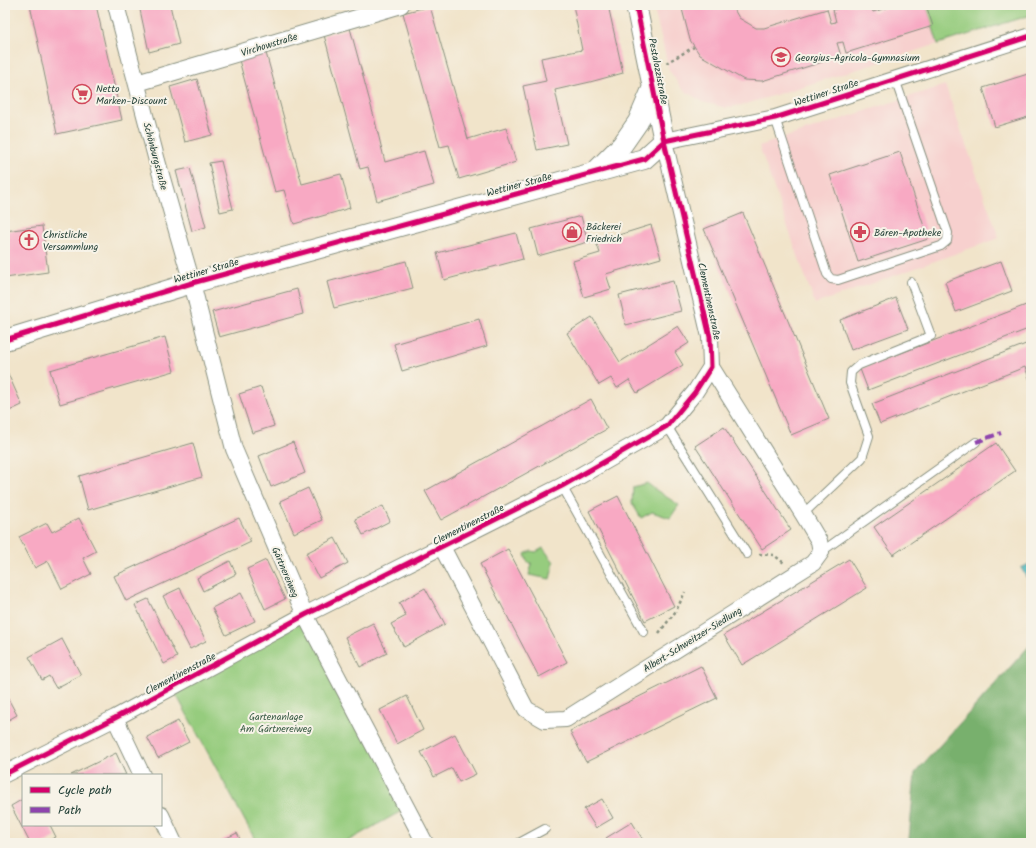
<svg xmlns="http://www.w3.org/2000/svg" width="1036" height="848" font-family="Kalam,sans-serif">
<rect width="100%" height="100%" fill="#f7f3e8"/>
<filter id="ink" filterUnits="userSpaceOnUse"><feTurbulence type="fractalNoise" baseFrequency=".025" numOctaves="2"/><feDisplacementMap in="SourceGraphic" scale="8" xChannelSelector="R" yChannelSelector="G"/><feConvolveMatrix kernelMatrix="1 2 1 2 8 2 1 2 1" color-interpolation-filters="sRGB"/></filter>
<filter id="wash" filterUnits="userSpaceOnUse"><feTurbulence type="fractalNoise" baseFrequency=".012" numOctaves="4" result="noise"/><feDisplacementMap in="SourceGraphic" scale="16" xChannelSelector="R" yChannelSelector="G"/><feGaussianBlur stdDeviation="0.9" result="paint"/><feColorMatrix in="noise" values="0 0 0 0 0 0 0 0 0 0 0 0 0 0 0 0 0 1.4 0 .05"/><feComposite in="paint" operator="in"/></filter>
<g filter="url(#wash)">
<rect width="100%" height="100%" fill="#f1e4ca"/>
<path fill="#f7d0ce" d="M 653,5 L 1031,5 L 1031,15 L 746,104 L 726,108 L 703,102 L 682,89 L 669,70 Z
M 945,85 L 999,238 L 815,304 L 759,146 Z"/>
<path fill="#96cc7e" stroke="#5a8459" d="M 926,5 L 1031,5 L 1031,15 L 938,44 Z
M 647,483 L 656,490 L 679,505 L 670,518 L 652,512 L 641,518 L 632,503 L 633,487 Z
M 543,548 L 554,562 L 550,579 L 529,575 L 532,564 L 527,561 L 525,554 L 531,551 L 536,552 Z
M 305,616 L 407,808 L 344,843 L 257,843 L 172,687 Z"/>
<path fill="#78b06d" stroke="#4c7650" d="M 1031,644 L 1031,843 L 914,843 L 909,839 L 915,773 Z"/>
<path fill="#45b5bc" stroke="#327978" d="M 1031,563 L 1031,578 L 1028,580 L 1021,568 Z"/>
<g id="blocks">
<path fill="#f8a9c3" d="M 30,5 L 96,5 L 122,120 L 57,134 Z
M 139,5 L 170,5 L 179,44 L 149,52 Z
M 573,5 L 608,5 L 623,73 L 590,82 L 555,90 L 567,144 L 537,150 L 523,86 L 546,81 L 541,58 L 582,50 Z
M 681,5 L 733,5 L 735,11 L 739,18 L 756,28 L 764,28 L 827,9 L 831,23 L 836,22 L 833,10 L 839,8 L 838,5 L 871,5 L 873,12 L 896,5 L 926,5 L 933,26 L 846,53 L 843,42 L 837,43 L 841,56 L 762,81 L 744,80 L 700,55 L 690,40 Z
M 430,6 L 468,139 L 506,128 L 516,162 L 459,179 L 449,145 L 440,147 L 403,13 Z
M 350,28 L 374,117 L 385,162 L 424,151 L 434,185 L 377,201 L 368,167 L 360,169 L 324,35 Z
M 266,53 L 302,184 L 341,174 L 350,208 L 294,224 L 284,190 L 275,192 L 239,60 Z
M 1031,73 L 1031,116 L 995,127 L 983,88 Z
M 197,79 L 212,135 L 185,142 L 170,87 Z
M 900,152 L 928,239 L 858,262 L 830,175 Z
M 221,161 L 233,209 L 220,212 L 209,163 Z
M 190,168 L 206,227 L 192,231 L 176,171 Z
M 743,213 L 829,419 L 791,435 L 704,229 Z
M 581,216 L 588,242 L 538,256 L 531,229 Z
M 651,225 L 661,258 L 606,274 L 611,289 L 584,297 L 573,261 L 600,253 L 596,242 Z
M 42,226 L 48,272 L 5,278 L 5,231 Z
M 516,233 L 523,259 L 444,280 L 437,253 Z
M 406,261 L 413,288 L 334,308 L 327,282 Z
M 1001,261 L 1012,291 L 956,312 L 945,282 Z
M 673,281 L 681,311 L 626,325 L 619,295 Z
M 297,289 L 303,314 L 219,337 L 212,312 Z
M 896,298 L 908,329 L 851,350 L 840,320 Z
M 1026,305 L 1031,318 L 1031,328 L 868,390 L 860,369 Z
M 592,317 L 620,362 L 678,326 L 689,343 L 675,352 L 683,365 L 637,393 L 629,380 L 617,388 L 611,378 L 599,385 L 567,333 Z
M 479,319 L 487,346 L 402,371 L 394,344 Z
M 165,337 L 174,371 L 60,404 L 50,370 Z
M 1031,342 L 1031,384 L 1025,367 L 880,424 L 872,404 Z
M 5,367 L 22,405 L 5,413 Z
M 261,387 L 274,426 L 252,433 L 239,394 Z
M 591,399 L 607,429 L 441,520 L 425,491 Z
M 724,427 L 791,530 L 762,549 L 695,446 Z
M 293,442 L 305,473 L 271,487 L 259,456 Z
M 193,443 L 202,477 L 88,510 L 79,476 Z
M 996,443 L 1015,471 L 893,555 L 874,527 Z
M 308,488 L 322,520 L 294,533 L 280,501 Z
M 618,496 L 674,606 L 645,621 L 589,511 Z
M 383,506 L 390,521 L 363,535 L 355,519 Z
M 79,518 L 96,551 L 83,558 L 91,574 L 62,589 L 48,561 L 35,568 L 19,537 L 47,523 L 52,532 Z
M 239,518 L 251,542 L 126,601 L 114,576 Z
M 335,538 L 348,563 L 319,578 L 306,553 Z
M 508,549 L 567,662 L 539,677 L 480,564 Z
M 849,559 L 867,588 L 742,665 L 724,635 Z
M 266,560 L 285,599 L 265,609 L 247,569 Z
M 230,561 L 236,574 L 203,591 L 197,578 Z
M 180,588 L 206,641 L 190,649 L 163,596 Z
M 425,588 L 445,624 L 404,647 L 391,624 L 406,616 L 399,603 Z
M 241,593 L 255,621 L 226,635 L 212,608 Z
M 148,599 L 177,657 L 164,664 L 135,605 Z
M 373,623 L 387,653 L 360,667 L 345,637 Z
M 62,639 L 81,675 L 56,688 L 49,676 L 42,680 L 29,657 Z
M 701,666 L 717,698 L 586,762 L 570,731 Z
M 5,693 L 17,715 L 5,722 Z
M 407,696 L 423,730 L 397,744 L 380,710 Z
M 178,721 L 189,742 L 158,758 L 147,737 Z
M 455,734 L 476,774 L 459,782 L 452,768 L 434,777 L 421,752 Z
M 116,753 L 126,775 L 71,775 Z
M 23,799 L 23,825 L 50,825 L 56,837 L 44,843 L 30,843 L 11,806 Z
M 602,799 L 613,818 L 596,828 L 584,809 Z
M 632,822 L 645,843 L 609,843 L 606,838 Z
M 237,833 L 242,843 L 216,843 Z"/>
</g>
</g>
<g filter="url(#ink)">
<use href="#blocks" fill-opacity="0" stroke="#88907f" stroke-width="1"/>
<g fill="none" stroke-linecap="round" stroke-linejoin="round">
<defs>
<path id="service" d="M 775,118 L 827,274 L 831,279 L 838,280 L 941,246 L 947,241 L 948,233 L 895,79
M 667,426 L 747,554
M 562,486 L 644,632
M 803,514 L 862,458 L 869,436 L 850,383 L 851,372 L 859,365 L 931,336 L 911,282
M 821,552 L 976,442
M 519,843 L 545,829"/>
<path id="minor" d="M 116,5 L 157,161 L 192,283 L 234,449 L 305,615 L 425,843
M 137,83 L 401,5
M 442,547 L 526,709 L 545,720 L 566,719 L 813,563 L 821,552 L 819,541 L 803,514 L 711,367
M 115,718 L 142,775
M 5,774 L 115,718 L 305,615 L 562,486 L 667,426 L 695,392 L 711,367 L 710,337 L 664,141 L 775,118 L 1031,36
M 161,815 L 174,843"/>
<path id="tertiary" d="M 595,172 L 622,145 L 638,122 L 653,87
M 5,340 L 192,283 L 644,159 L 664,141 L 636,5"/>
</defs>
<use href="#service" stroke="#88907f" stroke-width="10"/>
<use href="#minor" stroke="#88907f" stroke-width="18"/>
<use href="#tertiary" stroke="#88907f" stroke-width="22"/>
<path stroke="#88907f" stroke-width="2.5" stroke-dasharray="3 3" stroke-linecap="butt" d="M 666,63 L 694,47
M 759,554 L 774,555 L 784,563
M 659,633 L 676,611 L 685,592"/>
<use href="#service" stroke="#fff" stroke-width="8"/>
<use href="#minor" stroke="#fff" stroke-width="16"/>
<use href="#tertiary" stroke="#fff" stroke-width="20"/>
<path stroke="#8e44ad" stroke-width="4" stroke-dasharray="8 4" stroke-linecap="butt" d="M 976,442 L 1001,433"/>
<defs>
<path id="cycleway" d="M 5,340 L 192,283 L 644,159 L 664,141 L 775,118 L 1031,36
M 5,774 L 115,718 L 305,615 L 562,486 L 667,426 L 695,392 L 711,367 L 710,337 L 664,141 L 636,5"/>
</defs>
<use href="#cycleway" stroke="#f7f3e8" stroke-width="8"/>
<use href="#cycleway" stroke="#d6006c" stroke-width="5"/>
</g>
</g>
<defs>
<symbol id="school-ring" viewBox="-11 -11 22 22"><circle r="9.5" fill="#f7f3e8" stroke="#d1495b" stroke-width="1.5"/><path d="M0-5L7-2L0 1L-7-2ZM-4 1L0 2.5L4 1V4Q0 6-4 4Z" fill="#d1495b"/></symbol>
<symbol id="supermarket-ring" viewBox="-11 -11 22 22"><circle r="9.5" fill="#f7f3e8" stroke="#d1495b" stroke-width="1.5"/><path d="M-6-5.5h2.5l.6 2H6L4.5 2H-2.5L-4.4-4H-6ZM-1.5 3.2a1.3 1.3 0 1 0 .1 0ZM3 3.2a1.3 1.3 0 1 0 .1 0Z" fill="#d1495b"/></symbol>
<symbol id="shop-ring" viewBox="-11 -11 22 22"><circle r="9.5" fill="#f7f3e8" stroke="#d1495b" stroke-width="1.5"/><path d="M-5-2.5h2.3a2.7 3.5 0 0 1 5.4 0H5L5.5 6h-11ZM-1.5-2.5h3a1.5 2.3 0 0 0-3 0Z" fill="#d1495b"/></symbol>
<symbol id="pharmacy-ring" viewBox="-11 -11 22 22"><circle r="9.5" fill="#f7f3e8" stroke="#d1495b" stroke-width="1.5"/><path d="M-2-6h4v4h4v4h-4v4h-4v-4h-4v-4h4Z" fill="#d1495b"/></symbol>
<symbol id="church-ring" viewBox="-11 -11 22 22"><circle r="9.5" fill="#f7f3e8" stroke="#d1495b" stroke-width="1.5"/><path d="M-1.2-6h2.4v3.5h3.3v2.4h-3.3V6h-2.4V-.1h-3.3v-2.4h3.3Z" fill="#d1495b"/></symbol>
</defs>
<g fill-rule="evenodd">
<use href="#school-ring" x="770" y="46" width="22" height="22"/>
<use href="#supermarket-ring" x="71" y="83" width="22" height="22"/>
<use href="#shop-ring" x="561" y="221" width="22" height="22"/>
<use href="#pharmacy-ring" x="849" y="221" width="22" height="22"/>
<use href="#church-ring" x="18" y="229" width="22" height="22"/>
</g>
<g text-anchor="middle" stroke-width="4" stroke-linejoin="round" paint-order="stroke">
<g font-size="10" fill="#1f3d34" stroke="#f7f3e8">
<text transform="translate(269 44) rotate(-17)" y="4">Virchowstraße</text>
<text transform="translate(659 71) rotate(79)" y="4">Pestalozzistraße</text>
<text transform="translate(826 92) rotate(-18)" y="4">Wettiner Straße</text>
<text transform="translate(156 156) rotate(75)" y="4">Schönburgstraße</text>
<text transform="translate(519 184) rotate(-15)" y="4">Wettiner Straße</text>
<text transform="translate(206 270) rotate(-16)" y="4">Wettiner Straße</text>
<text transform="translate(710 301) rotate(78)" y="4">Clementinenstraße</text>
<text transform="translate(468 524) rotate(-27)" y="4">Clementinenstraße</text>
<text transform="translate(286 572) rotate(67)" y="4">Gärtnereiweg</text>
<text transform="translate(692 639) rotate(-32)" y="4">Albert-Schweitzer-Siedlung</text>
<text transform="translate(180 673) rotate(-28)" y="4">Clementinenstraße</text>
</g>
<g font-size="10" fill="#1f3d34" stroke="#f7f3e8" text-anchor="start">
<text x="795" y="61">Georgius-Agricola-Gymnasium</text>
<text x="96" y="92">Netto<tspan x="96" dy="12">Marken-Discount</tspan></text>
<text x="586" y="230">Bäckerei<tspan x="586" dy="12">Friedrich</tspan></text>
<text x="874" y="236">Bären-Apotheke</text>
<text x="43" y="238">Christliche<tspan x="43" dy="12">Versammlung</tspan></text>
</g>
<g font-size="10" fill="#375a43" stroke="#f7f3e8">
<text x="276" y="720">Gartenanlage<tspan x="276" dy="12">Am Gärtnereiweg</tspan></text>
</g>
</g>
<rect width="1036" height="848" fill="none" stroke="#f7f3e8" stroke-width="20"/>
<rect x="22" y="774" width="140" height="52" fill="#f7f3e8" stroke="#a1aaa0"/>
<rect x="30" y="787" width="20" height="6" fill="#d6006c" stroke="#a1aaa0"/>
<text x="58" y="794" font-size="12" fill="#1f3d34">Cycle path</text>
<rect x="30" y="807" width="20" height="6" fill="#8e44ad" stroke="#a1aaa0"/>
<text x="58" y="814" font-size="12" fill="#1f3d34">Path</text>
</svg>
